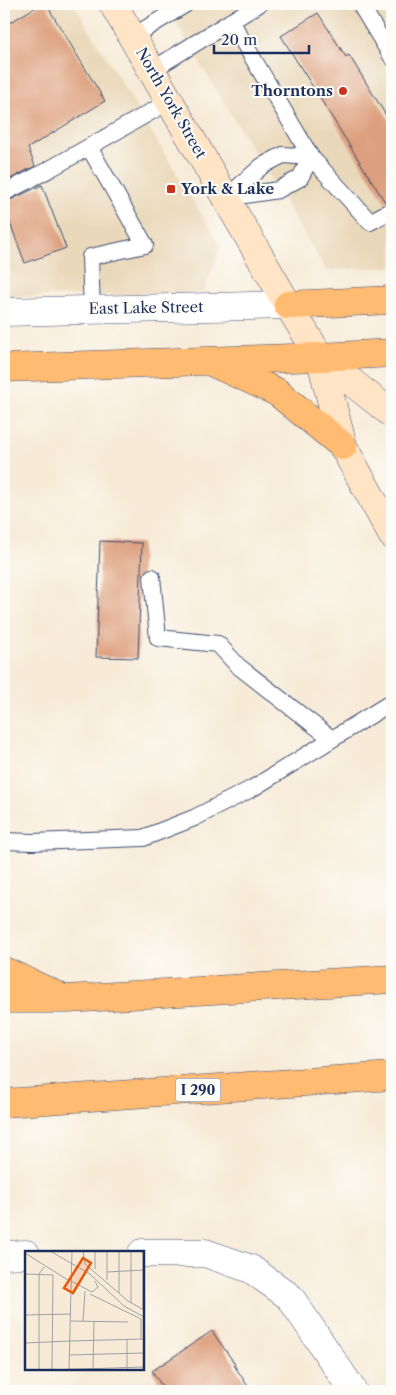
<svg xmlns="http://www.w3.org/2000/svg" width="396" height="1395" font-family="'Libre Caslon Text',serif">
<rect width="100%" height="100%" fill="#fdfcf7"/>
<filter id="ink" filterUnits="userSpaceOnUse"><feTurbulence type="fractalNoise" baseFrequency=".02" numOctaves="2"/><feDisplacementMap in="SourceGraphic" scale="10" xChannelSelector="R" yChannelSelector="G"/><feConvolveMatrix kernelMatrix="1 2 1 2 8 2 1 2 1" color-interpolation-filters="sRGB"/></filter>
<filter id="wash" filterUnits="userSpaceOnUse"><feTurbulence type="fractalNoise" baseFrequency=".0096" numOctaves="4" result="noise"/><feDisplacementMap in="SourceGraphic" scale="20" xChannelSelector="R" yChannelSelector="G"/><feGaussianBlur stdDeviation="1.12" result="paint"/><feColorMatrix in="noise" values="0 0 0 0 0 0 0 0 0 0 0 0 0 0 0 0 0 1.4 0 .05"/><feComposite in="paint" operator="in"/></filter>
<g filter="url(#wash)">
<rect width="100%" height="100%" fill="#f7ebd8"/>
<path fill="#ead8ba" d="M 4,4 L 74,4 L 221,247 L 203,293 L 4,297 Z
M 164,4 L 392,4 L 392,267 L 326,270 Z"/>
<g id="blocks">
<path fill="#dd9f7d" d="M 41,4 L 46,4 L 105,101 L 28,148 L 35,166 L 4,182 L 4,26 Z
M 318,13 L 346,57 L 349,55 L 392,125 L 392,200 L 385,202 L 281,36 Z
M 42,185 L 66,248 L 25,263 L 4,207 L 4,203 Z
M 100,541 L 142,543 L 138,658 L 96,657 Z
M 212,1331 L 235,1364 L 234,1365 L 251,1391 L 165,1391 L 152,1371 Z"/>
</g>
</g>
<g filter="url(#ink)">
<use href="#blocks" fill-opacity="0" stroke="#3c4b70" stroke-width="1"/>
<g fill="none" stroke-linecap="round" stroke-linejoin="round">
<defs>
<path id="service" d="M 360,4 L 392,57
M 231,21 L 311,157 L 370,222 L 392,210
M 132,37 L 186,4
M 152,70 L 259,4
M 89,147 L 145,245 L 90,257 L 92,310
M 4,193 L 48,170 L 170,101
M 226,198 L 278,190 L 300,178 L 311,157
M 226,198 L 262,166 L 283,155 L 311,157
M 152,577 L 158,638 L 218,644 L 238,666 L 332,739
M 4,841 L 32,842 L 143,838 L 194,818 L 253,788 L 392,702"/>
<path id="minor" d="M 4,312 L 288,305"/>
<path id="tertiary" d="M 142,1253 L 205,1253 L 251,1269 L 290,1297 L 353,1391
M 4,1255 L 26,1254"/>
<path id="secondary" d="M 113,4 L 288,305 L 320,357 L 343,446 L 392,535
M 320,357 L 392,414"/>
<path id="primary" d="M 288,305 L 392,300
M 320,357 L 392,353"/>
<path id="motorway" d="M 213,363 L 277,392 L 343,446
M 4,368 L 320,357
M 4,971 L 56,995
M 4,999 L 67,999 L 392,979
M 4,1103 L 392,1076"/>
</defs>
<use href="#service" stroke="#3c4b70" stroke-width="18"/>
<use href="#minor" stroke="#3c4b70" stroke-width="29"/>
<use href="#tertiary" stroke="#3c4b70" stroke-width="29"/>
<use href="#secondary" stroke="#3c4b70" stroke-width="29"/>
<use href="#primary" stroke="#3c4b70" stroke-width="29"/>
<use href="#motorway" stroke="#3c4b70" stroke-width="29"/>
<use href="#service" stroke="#fff" stroke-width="16"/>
<use href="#minor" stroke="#fff" stroke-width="28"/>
<use href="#tertiary" stroke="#fff" stroke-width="28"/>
<use href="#secondary" stroke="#ffe4c6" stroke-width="28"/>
<use href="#primary" stroke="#ffbb71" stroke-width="28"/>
<use href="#motorway" stroke="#ffbb71" stroke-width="28"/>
</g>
</g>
<g fill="#c8321e" stroke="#fdfcf7" stroke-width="2">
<circle cx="343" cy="91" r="5"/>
<rect x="166" y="184" width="10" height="10" rx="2.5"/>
</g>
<g text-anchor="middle" stroke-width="4" stroke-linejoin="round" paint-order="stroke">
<rect fill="#fdfcf7" stroke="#5f6c8c" stroke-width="1" x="175.5" y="1078.5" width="45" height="23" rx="4"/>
<g font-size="14" font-weight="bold" fill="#1b2f5e">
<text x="198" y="1095">I 290</text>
</g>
<g font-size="15" font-weight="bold" fill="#1b2f5e" stroke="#fdfcf7" text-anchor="end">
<text x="333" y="96">Thorntons</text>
<text x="181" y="194" text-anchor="start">York &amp; Lake</text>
</g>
<g font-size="15" fill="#1b2f5e" stroke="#fdfcf7">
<text transform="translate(171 103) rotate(60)" y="5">North York Street</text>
<text transform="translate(146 308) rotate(-1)" y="5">East Lake Street</text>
</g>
</g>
<g transform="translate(25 1251)">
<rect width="119" height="119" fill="#f7ebd8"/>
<path fill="none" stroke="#9fa0a7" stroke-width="1" d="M 25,0 L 65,23 L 99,55 L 119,66M 58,0 L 60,13 L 103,50 L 119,59M 70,0 L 70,18M 94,0 L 94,42M 0,2 L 46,31M 82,21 L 119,19M 0,23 L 28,24 L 27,119M 82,29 L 82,0M 46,30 L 67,41 L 73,36 L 70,30M 65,43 L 116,68 L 116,88M 106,51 L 106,0M 118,58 L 118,0M 0,64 L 45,63M 46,70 L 103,71M 58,70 L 60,40M 102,88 L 102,118M 45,90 L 119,88M 0,92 L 45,90M 44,104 L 119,102M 68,117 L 69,70M 14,119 L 14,23 L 19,16M 23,119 L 119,116M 44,119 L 47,0"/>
<path fill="#e8590c" fill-opacity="0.15" stroke="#e8590c" stroke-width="2.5" d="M 58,7 L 66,12 L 48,42 L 39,37 Z"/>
<rect width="119" height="119" fill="none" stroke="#1b2f5e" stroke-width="2.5"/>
</g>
<rect width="396" height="1395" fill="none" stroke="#fdfcf7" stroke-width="20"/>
<path d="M214 45v8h95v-8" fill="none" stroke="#1b2f5e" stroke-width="2.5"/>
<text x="221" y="45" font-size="15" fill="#1b2f5e" stroke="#fdfcf7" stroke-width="4" paint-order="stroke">20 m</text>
</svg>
